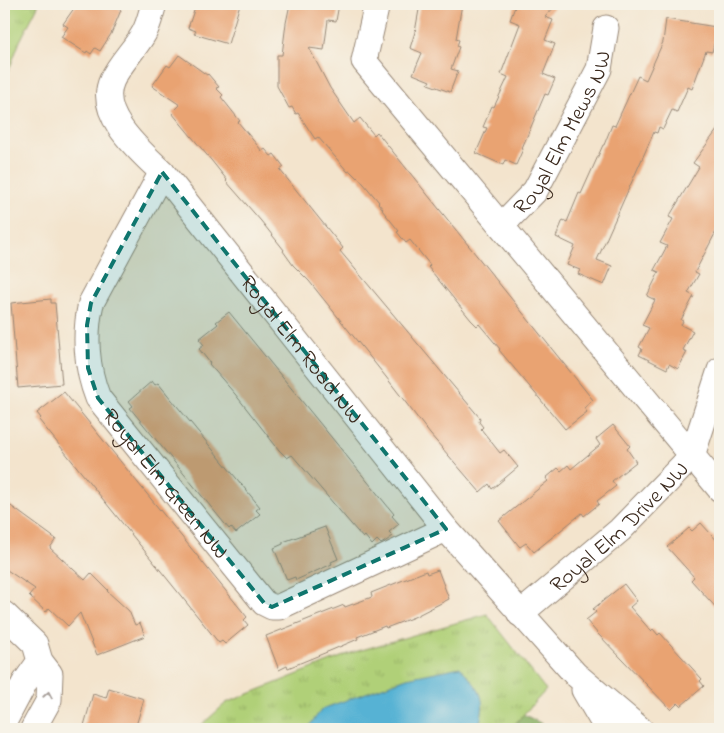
<svg xmlns="http://www.w3.org/2000/svg" width="724" height="733" font-family="'Indie Flower',sans-serif">
<defs>
<pattern id="forest-firs" width="22" height="20" patternUnits="userSpaceOnUse" patternTransform="scale(1.25)"><rect width="22" height="20" fill="#8cb268"/><path d="M5 1l3.5 6h-7zM16 11l3.5 6h-7z" fill="#749155"/></pattern>
<pattern id="park-tufts" width="24" height="20" patternUnits="userSpaceOnUse" patternTransform="scale(1.25)"><rect width="24" height="20" fill="#b0d078"/><path d="M3 7l-1-3M5 7V3M7 7l1-3M15 17l-1-3M17 17v-4M19 17l1-3" fill="none" stroke="#98b367"/></pattern>
</defs>
<rect width="100%" height="100%" fill="#f7f3e8"/>
<filter id="ink" filterUnits="userSpaceOnUse"><feTurbulence type="fractalNoise" baseFrequency=".02" numOctaves="2"/><feDisplacementMap in="SourceGraphic" scale="10" xChannelSelector="R" yChannelSelector="G"/><feConvolveMatrix kernelMatrix="1 2 1 2 8 2 1 2 1" color-interpolation-filters="sRGB"/></filter>
<filter id="wash" filterUnits="userSpaceOnUse"><feTurbulence type="fractalNoise" baseFrequency=".0096" numOctaves="4" result="noise"/><feDisplacementMap in="SourceGraphic" scale="20" xChannelSelector="R" yChannelSelector="G"/><feGaussianBlur stdDeviation="1.12" result="paint"/><feColorMatrix in="noise" values="0 0 0 0 0 0 0 0 0 0 0 0 0 0 0 0 0 1.4 0 .05"/><feComposite in="paint" operator="in"/></filter>
<g filter="url(#wash)">
<rect width="100%" height="100%" fill="#f3e4cd"/>
<path fill="url(#forest-firs)" stroke="#646e43" d="M 515,710 L 552,729 L 493,729 Z"/>
<path fill="url(#park-tufts)" stroke="#767d4b" d="M 4,4 L 39,4 L 20,41 L 4,83 Z
M 487,614 L 546,690 L 510,729 L 197,729 L 226,703 L 351,653 Z"/>
<path fill="#56b2d4" stroke="#486e79" d="M 460,667 C 481,691 488,697 478,729 L 307,729 L 322,709 L 407,678 Z"/>
<g id="blocks">
<path fill="#e9a372" d="M 77,4 L 113,4 L 121,10 L 111,34 L 100,51 L 95,48 L 91,54 L 87,51 L 86,53 L 61,37 L 68,27 L 63,24 Z
M 196,4 L 240,4 L 228,44 L 194,34 L 196,31 L 188,28 Z
M 290,4 L 339,4 L 336,21 L 328,20 L 324,50 L 309,48 L 330,88 L 354,123 L 360,118 L 374,135 L 377,132 L 593,400 L 584,408 L 587,412 L 565,429 L 499,350 L 500,349 L 479,324 L 477,326 L 471,320 L 428,267 L 430,265 L 410,240 L 406,243 L 397,232 L 399,231 L 382,210 L 383,209 L 378,203 L 379,202 L 358,177 L 357,178 L 350,171 L 348,172 L 318,137 L 315,139 L 298,113 L 296,114 L 292,107 L 289,108 L 277,86 L 277,55 L 282,55 L 286,23 Z
M 420,4 L 462,4 L 456,39 L 459,40 L 457,46 L 459,47 L 451,69 L 458,71 L 450,92 L 428,84 L 430,81 L 413,74 L 422,53 L 410,48 L 415,32 Z
M 516,4 L 557,4 L 545,17 L 553,20 L 545,40 L 555,44 L 543,74 L 555,79 L 548,95 L 545,94 L 522,148 L 523,149 L 516,165 L 505,160 L 503,165 L 476,153 L 487,128 L 483,127 L 492,106 L 494,107 L 508,77 L 501,74 L 520,24 L 510,20 Z
M 666,19 L 716,27 L 719,29 L 717,44 L 714,44 L 712,52 L 706,51 L 692,89 L 688,87 L 677,112 L 672,110 L 663,129 L 659,127 L 657,133 L 654,132 L 597,260 L 612,266 L 604,285 L 578,274 L 580,270 L 567,265 L 575,246 L 556,237 L 563,220 L 567,222 L 579,193 L 581,194 L 603,145 L 604,145 L 612,125 L 615,126 L 638,76 L 646,80 L 663,42 Z
M 179,55 L 207,75 L 208,74 L 219,87 L 216,88 L 223,95 L 221,97 L 240,121 L 238,122 L 262,151 L 265,149 L 271,156 L 274,154 L 284,167 L 280,170 L 343,248 L 340,251 L 480,418 L 479,422 L 483,427 L 481,429 L 500,453 L 504,450 L 518,467 L 492,489 L 489,484 L 480,492 L 430,434 L 386,377 L 309,281 L 293,265 L 283,251 L 284,250 L 261,221 L 226,181 L 227,180 L 211,160 L 172,113 L 180,105 L 152,86 L 167,65 L 170,67 Z
M 720,126 L 720,224 L 695,272 L 699,274 L 688,293 L 694,296 L 681,320 L 683,321 L 681,325 L 693,331 L 683,350 L 687,352 L 678,369 L 669,364 L 667,369 L 639,355 L 642,349 L 639,347 L 649,328 L 642,325 L 655,300 L 647,296 L 659,272 L 654,270 L 667,246 L 660,243 L 673,219 L 669,217 L 699,167 L 693,163 Z
M 51,299 L 51,303 L 55,303 L 62,384 L 18,388 L 11,303 Z
M 229,312 L 394,514 L 392,516 L 399,524 L 389,532 L 393,536 L 386,541 L 381,544 L 377,540 L 372,545 L 365,536 L 363,538 L 292,455 L 287,458 L 279,450 L 235,394 L 209,364 L 210,363 L 199,349 L 204,345 L 199,339 L 218,324 L 216,322 Z
M 152,381 L 155,385 L 158,383 L 260,507 L 256,510 L 260,514 L 236,533 L 231,527 L 229,529 L 130,408 L 133,406 L 129,401 Z
M 64,392 L 247,617 L 244,620 L 248,625 L 225,644 L 222,641 L 219,643 L 39,420 L 41,418 L 37,413 Z
M 613,425 L 630,446 L 627,449 L 636,462 L 612,481 L 616,486 L 597,501 L 599,504 L 584,516 L 582,513 L 534,552 L 526,543 L 520,547 L 519,546 L 499,521 L 548,481 L 546,478 L 558,468 L 561,471 L 568,465 L 571,469 L 600,445 L 596,439 Z
M 4,501 L 56,539 L 50,548 L 85,580 L 91,573 L 108,590 L 107,591 L 129,611 L 135,625 L 140,623 L 145,636 L 97,655 L 80,613 L 68,626 L 49,608 L 46,612 L 29,596 L 35,589 L 4,568 Z
M 701,523 L 720,544 L 720,612 L 691,580 L 694,577 L 667,547 L 689,528 L 692,531 Z
M 325,527 L 338,559 L 331,562 L 332,564 L 296,580 L 295,577 L 287,580 L 274,548 L 283,544 L 283,542 Z
M 438,570 L 449,599 L 414,617 L 386,628 L 385,626 L 357,637 L 358,639 L 332,650 L 288,668 L 287,666 L 279,670 L 266,636 L 344,605 L 345,607 L 372,597 L 371,593 L 426,571 L 427,574 Z
M 624,584 L 637,601 L 630,607 L 651,631 L 653,629 L 658,635 L 660,633 L 702,679 L 700,681 L 704,686 L 681,706 L 678,703 L 671,710 L 598,634 L 586,620 L 596,612 L 593,609 Z
M 109,688 L 144,699 L 135,729 L 83,729 L 93,694 L 106,698 Z"/>
</g>
</g>
<g filter="url(#ink)">
<use href="#blocks" fill-opacity="0" stroke="#978776" stroke-width="1"/>
<g fill="none" stroke-linecap="round" stroke-linejoin="round">
<defs>
<g id="minor">
<path id="s1" d="M 154,4 C 151,13 149,24 144,33 C 135,49 120,63 112,80 C 96,114 140,151 162,172 L 446,529 L 575,674 L 640,729"/>
<path d="M 377,4 L 364,61 L 720,489"/>
<path id="s2" d="M 162,172 L 91,303 C 84,334 86,368 98,398 L 264,603 L 272,607 L 279,607 L 446,529"/>
<path id="s3" d="M 502,225 L 535,191 L 599,69 L 606,28"/>
<path d="M 4,614 L 35,644 L 40,661 L 50,674 L 49,700 L 33,729"/>
<path id="s4" d="M 520,614 L 620,530 L 692,456 L 720,370"/>
<path d="M 584,690 L 607,729"/>
<path d="M 4,722 L 25,682 L 40,661"/>
</g>
</defs>
<use href="#minor" stroke="#978776" stroke-width="27"/>
<use href="#minor" stroke="#fff" stroke-width="25"/>
</g>
<defs><path id="oneway-chevron" d="M-2-3.5L2.5 0L-2 3.5" fill="none" stroke-width="1.6" stroke-linecap="round" stroke-linejoin="round" transform="scale(1.25)"/></defs>
<use stroke="#a79f9a" href="#oneway-chevron" transform="translate(48 695) rotate(-80)"/>
</g>
<path fill="#0f766e" fill-opacity="0.2" stroke="#0f766e" stroke-width="4" stroke-dasharray="10 6" stroke-linejoin="round" d="M 162,172 L 446,529 L 272,607 L 264,603 L 98,398 L 88,368 L 87,325 L 91,303 Z"/>
<g text-anchor="middle" stroke-width="4.5" stroke-linejoin="round" paint-order="stroke">
<g font-size="22" fill="#3b2a1e" stroke="#f7f3e8">
<text dy="8" stroke="none"><textPath href="#s3" startOffset="112">Royal Elm Mews NW</textPath></text>
<text dy="8" stroke="none"><textPath href="#s1" startOffset="425">Royal Elm Road NW</textPath></text>
<text dy="8" stroke="none"><textPath href="#s2" startOffset="355">Royal Elm Green NW</textPath></text>
<text dy="8" stroke="none"><textPath href="#s4" startOffset="132">Royal Elm Drive NW</textPath></text>
</g>
</g>
<rect width="724" height="733" fill="none" stroke="#f7f3e8" stroke-width="20"/>
</svg>
